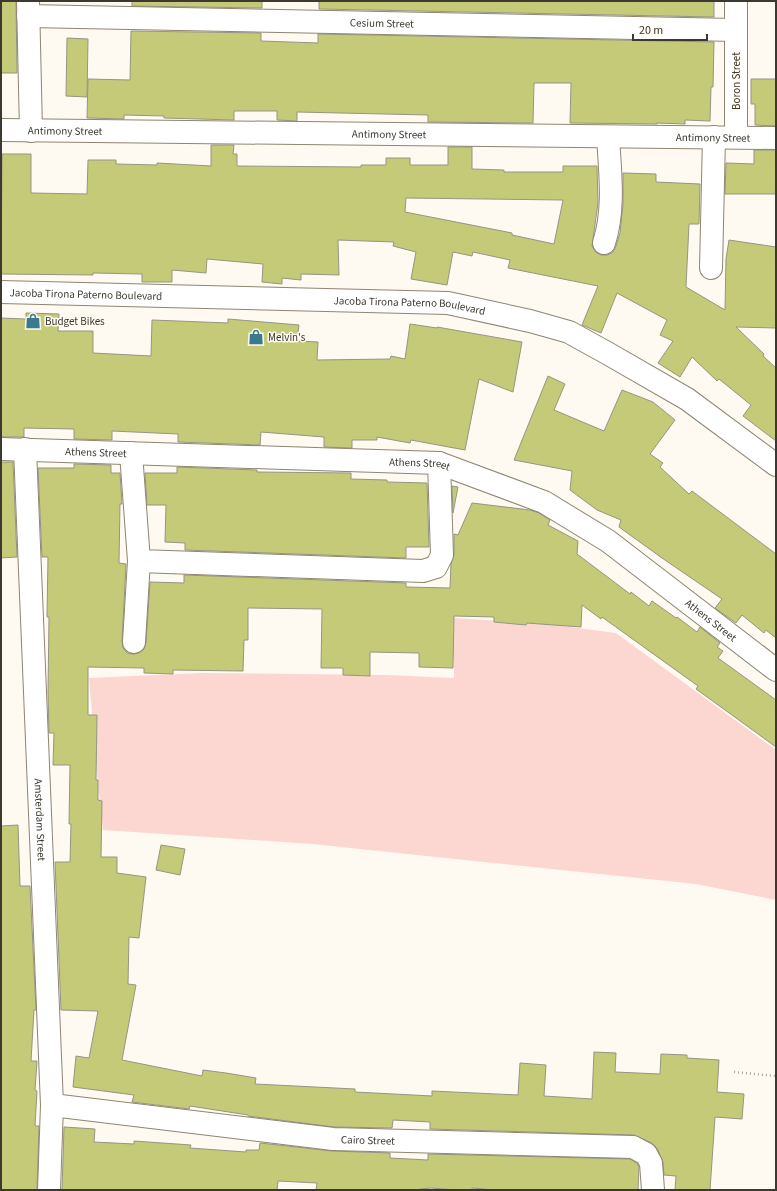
<svg xmlns="http://www.w3.org/2000/svg" width="777" height="1191" font-family="'Source Sans 3',sans-serif">
<rect width="100%" height="100%" fill="#fefaf1"/>
<path fill="#fcd7d2" d="M 454,618 L 547,624 L 616,633 L 776,750 L 776,900 L 696,884 L 312,844 L 103,830 L 97,773 L 89,678 L 201,673 L 386,675 L 454,678 Z"/>
<path fill="#c5ca78" stroke="#949681" fill-rule="evenodd" d="M 1,1 L 16,1 L 17,73 L 1,73 Z
M 132,1 L 262,1 L 262,8 L 132,6 Z
M 319,1 L 714,1 L 714,17 L 319,9 Z
M 131,31 L 261,33 L 261,41 L 318,43 L 318,34 L 714,42 L 713,87 L 711,87 L 710,121 L 685,120 L 685,124 L 657,123 L 657,124 L 570,123 L 571,83 L 534,83 L 533,123 L 428,122 L 428,115 L 297,112 L 297,121 L 277,120 L 277,111 L 234,111 L 234,120 L 164,118 L 164,116 L 124,115 L 124,119 L 87,118 L 88,79 L 130,80 Z
M 67,38 L 88,39 L 87,97 L 66,96 Z
M 751,79 L 776,79 L 776,126 L 755,125 L 755,104 L 751,104 Z
M 211,145 L 234,145 L 233,154 L 237,154 L 237,166 L 361,167 L 361,165 L 386,165 L 386,158 L 410,158 L 410,165 L 448,165 L 448,147 L 472,147 L 472,169 L 504,170 L 504,172 L 563,172 L 563,166 L 597,166 L 598,203 L 592,246 L 596,252 L 601,255 L 608,255 L 613,252 L 616,246 L 620,233 L 623,204 L 623,173 L 656,174 L 656,182 L 700,184 L 699,224 L 689,224 L 686,287 L 725,310 L 726,259 L 729,240 L 776,247 L 776,328 L 736,327 L 764,354 L 763,356 L 776,368 L 776,441 L 743,416 L 751,405 L 719,379 L 717,381 L 692,357 L 680,377 L 658,363 L 673,341 L 660,335 L 667,320 L 617,293 L 601,333 L 582,325 L 598,286 L 508,268 L 510,260 L 473,252 L 472,256 L 453,252 L 447,285 L 411,279 L 416,252 L 393,246 L 394,242 L 338,240 L 339,275 L 301,274 L 301,280 L 282,278 L 282,284 L 262,282 L 263,264 L 207,259 L 206,273 L 172,270 L 172,282 L 142,282 L 142,274 L 93,273 L 93,275 L 1,274 L 2,154 L 31,154 L 31,193 L 87,194 L 88,160 L 116,160 L 116,164 L 157,165 L 157,163 L 211,166 ZM 406,198 L 563,200 L 554,244 L 512,235 L 512,233 L 405,212 Z
M 754,150 L 776,150 L 776,194 L 725,194 L 726,163 L 754,164 Z
M 26,313 L 59,314 L 58,331 L 93,331 L 93,353 L 151,356 L 152,320 L 228,323 L 228,319 L 299,325 L 297,341 L 318,342 L 317,360 L 390,359 L 391,356 L 405,359 L 410,324 L 437,328 L 437,327 L 522,342 L 513,392 L 479,379 L 465,450 L 411,440 L 410,443 L 377,437 L 377,440 L 352,440 L 352,448 L 324,447 L 324,437 L 261,432 L 260,445 L 178,442 L 178,434 L 112,431 L 112,440 L 74,439 L 74,429 L 24,428 L 24,437 L 1,437 L 1,318 L 26,319 Z
M 548,376 L 565,384 L 554,410 L 604,431 L 622,390 L 653,402 L 675,420 L 650,454 L 663,463 L 660,467 L 689,494 L 692,491 L 776,554 L 776,638 L 766,630 L 764,633 L 742,615 L 736,623 L 715,608 L 722,599 L 662,558 L 619,527 L 621,520 L 597,510 L 570,490 L 572,471 L 514,460 Z
M 1,462 L 13,462 L 17,557 L 1,558 Z
M 74,464 L 111,465 L 111,473 L 120,473 L 122,504 L 120,504 L 119,563 L 126,564 L 122,641 L 123,648 L 127,653 L 134,654 L 139,653 L 144,649 L 146,643 L 150,582 L 184,583 L 184,575 L 406,583 L 406,587 L 450,588 L 451,564 L 454,555 L 454,534 L 458,535 L 472,503 L 530,510 L 539,513 L 550,520 L 548,525 L 578,541 L 577,554 L 630,594 L 631,592 L 649,606 L 652,601 L 676,618 L 677,617 L 697,632 L 700,627 L 720,643 L 717,647 L 723,651 L 718,658 L 776,700 L 776,747 L 696,689 L 698,686 L 602,617 L 601,619 L 582,605 L 581,627 L 527,623 L 526,625 L 494,622 L 494,617 L 454,616 L 453,668 L 419,667 L 419,653 L 370,652 L 370,676 L 343,675 L 343,668 L 321,668 L 322,609 L 248,608 L 248,640 L 244,640 L 243,671 L 173,670 L 173,674 L 144,673 L 144,668 L 88,667 L 88,715 L 97,715 L 96,780 L 98,780 L 98,800 L 102,801 L 101,857 L 117,857 L 117,873 L 146,877 L 139,938 L 129,937 L 128,984 L 136,985 L 122,1060 L 202,1076 L 203,1070 L 226,1073 L 256,1078 L 255,1084 L 355,1089 L 355,1092 L 432,1096 L 432,1091 L 518,1095 L 520,1063 L 546,1065 L 544,1096 L 592,1099 L 594,1052 L 616,1053 L 615,1072 L 660,1074 L 661,1054 L 687,1055 L 687,1058 L 719,1060 L 717,1092 L 744,1094 L 742,1119 L 715,1117 L 710,1190 L 675,1190 L 676,1176 L 664,1175 L 663,1162 L 657,1148 L 652,1143 L 634,1135 L 430,1129 L 430,1122 L 393,1120 L 392,1128 L 334,1127 L 248,1116 L 248,1115 L 190,1106 L 189,1109 L 132,1102 L 134,1095 L 73,1087 L 76,1056 L 89,1058 L 98,1011 L 61,1010 L 55,862 L 70,862 L 71,824 L 69,824 L 70,765 L 53,765 L 54,733 L 49,733 L 48,692 L 49,617 L 47,617 L 48,557 L 42,557 L 38,468 L 74,468 Z
M 177,467 L 257,470 L 257,472 L 351,473 L 351,479 L 387,480 L 387,482 L 427,483 L 429,547 L 406,547 L 406,558 L 185,550 L 185,543 L 165,542 L 166,505 L 147,505 L 145,473 L 177,473 Z
M 452,486 L 458,487 L 453,513 Z
M 18,825 L 20,886 L 30,886 L 36,1010 L 34,1010 L 31,1061 L 37,1061 L 35,1090 L 37,1091 L 35,1126 L 39,1126 L 37,1190 L 1,1190 L 1,826 Z
M 161,845 L 185,849 L 180,875 L 156,870 Z
M 64,1127 L 95,1129 L 94,1142 L 134,1144 L 134,1141 L 191,1145 L 190,1148 L 246,1152 L 246,1150 L 259,1150 L 260,1143 L 332,1151 L 390,1153 L 390,1158 L 428,1160 L 428,1154 L 630,1159 L 637,1163 L 639,1167 L 638,1190 L 495,1190 L 472,1188 L 472,1190 L 457,1190 L 431,1188 L 420,1189 L 420,1190 L 316,1190 L 317,1183 L 278,1181 L 277,1190 L 62,1190 Z"/>
<g fill="none" stroke-linecap="round" stroke-linejoin="round">
<defs>
<g id="minor">
<path d="M 28,1 L 31,131"/>
<path d="M 736,1 L 736,137"/>
<path id="s1" d="M 28,16 L 736,30"/>
<path id="s2" d="M 1,130 L 776,138"/>
<path d="M 604,243 C 615,209 610,171 608,137"/>
<path d="M 711,268 L 714,137"/>
<path id="s3" d="M 1,449 L 439,463 L 544,502 L 608,541 L 776,670"/>
<path id="s4" d="M 25,449 L 52,1105 L 49,1190"/>
<path d="M 131,453 L 139,561 L 423,571 L 436,567 L 442,555 L 439,463"/>
<path d="M 134,642 L 139,561"/>
<path id="s5" d="M 52,1105 L 333,1139 L 633,1147 L 646,1154 L 651,1163 L 653,1190"/>
</g>
<g id="tertiary">
<path id="s6" d="M 1,292 L 448,303 L 530,321 L 569,332 L 607,353 L 687,399 L 776,465"/>
</g>
</defs>
<use href="#minor" stroke="#8e8572" stroke-width="24"/>
<use href="#tertiary" stroke="#8e8572" stroke-width="24"/>
<path stroke="#a7a39a" stroke-width="2.5" stroke-dasharray="1 3" stroke-linecap="butt" d="M 734,1072 L 776,1076"/>
<use href="#minor" stroke="#fff" stroke-width="22"/>
<use href="#tertiary" stroke="#fff" stroke-width="22"/>
</g>
<defs>
<symbol id="shop-bare" viewBox="-9 -9 18 18"><path d="M-5-2.5h2.3a2.7 3.5 0 0 1 5.4 0H5L5.5 6h-11ZM-1.5-2.5h3a1.5 2.3 0 0 0-3 0Z" fill="#3b798e" stroke="#fefaf1" stroke-width="2.5" paint-order="stroke"/></symbol>
</defs>
<g fill-rule="evenodd">
<use href="#shop-bare" x="22" y="310" width="22" height="22"/>
<use href="#shop-bare" x="245" y="326" width="22" height="22"/>
</g>
<g text-anchor="middle" stroke-width="3" stroke-linejoin="round" paint-order="stroke">
<g font-size="11" fill="#3d3931" stroke="#fefaf1">
<text dy="4" stroke="none"><textPath href="#s1" startOffset="354">Cesium Street</textPath></text>
<text transform="translate(736 81) rotate(-90)" y="4">Boron Street</text>
<text dy="4" stroke="none"><textPath href="#s2" startOffset="64">Antimony Street</textPath></text>
<text dy="4" stroke="none"><textPath href="#s2" startOffset="388">Antimony Street</textPath></text>
<text dy="4" stroke="none"><textPath href="#s2" startOffset="712">Antimony Street</textPath></text>
<text dy="4" stroke="none"><textPath href="#s6" startOffset="85">Jacoba Tirona Paterno Boulevard</textPath></text>
<text dy="4" stroke="none"><textPath href="#s6" startOffset="409">Jacoba Tirona Paterno Boulevard</textPath></text>
<text dy="4" stroke="none"><textPath href="#s3" startOffset="95">Athens Street</textPath></text>
<text dy="4" stroke="none"><textPath href="#s3" startOffset="419">Athens Street</textPath></text>
<text dy="4" stroke="none"><textPath href="#s3" startOffset="755">Athens Street</textPath></text>
<text dy="4" stroke="none"><textPath href="#s4" startOffset="371">Amsterdam Street</textPath></text>
<text dy="4" stroke="none"><textPath href="#s5" startOffset="318">Cairo Street</textPath></text>
</g>
<g font-size="11" fill="#3d3931" stroke="#fefaf1" text-anchor="start">
<text x="45" y="325">Budget Bikes</text>
<text x="268" y="341">Melvin's</text>
</g>
</g>
<rect width="777" height="1191" fill="none" stroke="#3d3931" stroke-width="4"/>
<path d="M633 34v6h74v-6" fill="none" stroke="#3d3931" stroke-width="2"/>
<text x="639" y="34" font-size="12" fill="#3d3931" stroke="#fefaf1" stroke-width="3" paint-order="stroke">20 m</text>
</svg>
